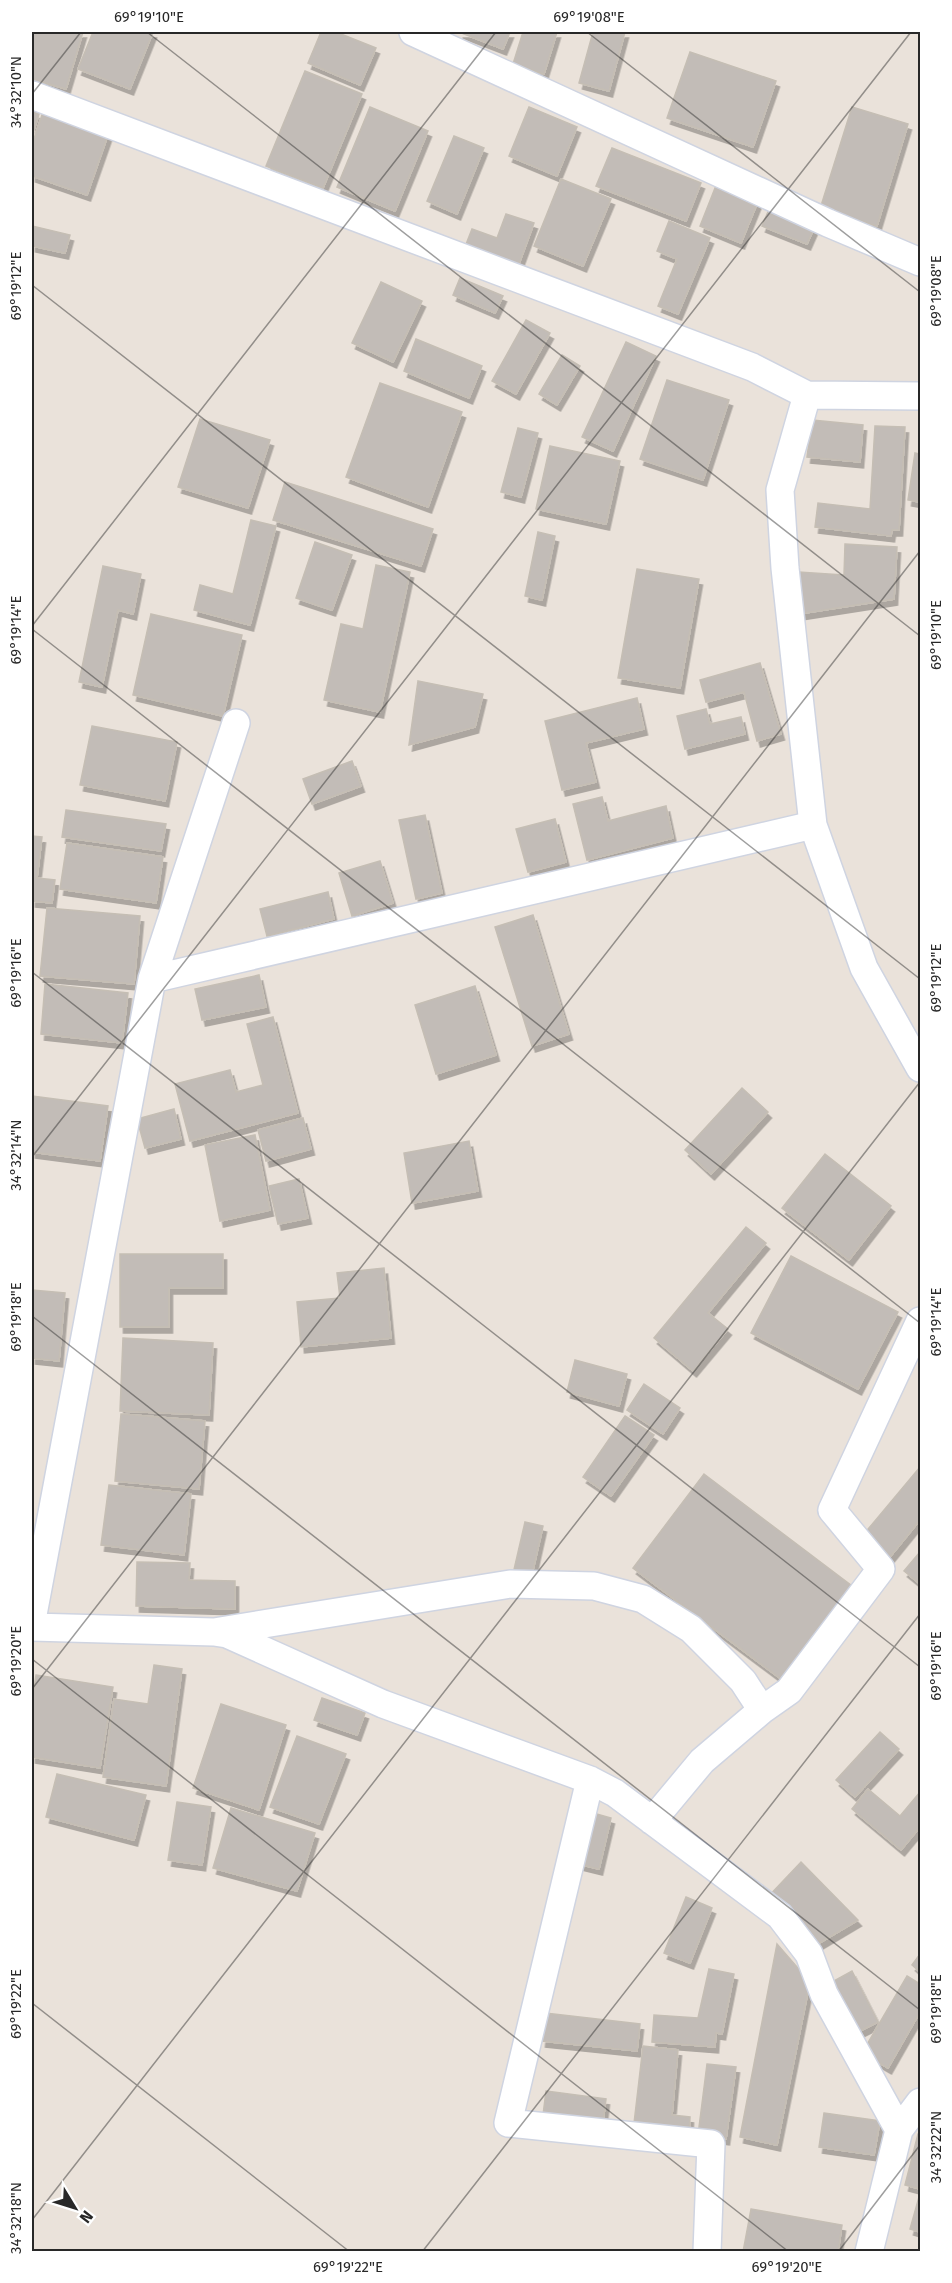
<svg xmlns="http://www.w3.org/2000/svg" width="952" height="2283" font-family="'Fira Sans',sans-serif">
<defs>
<filter id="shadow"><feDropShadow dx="3.5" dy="6" stdDeviation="0" flood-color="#0004"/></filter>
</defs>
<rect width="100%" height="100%" fill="#eae2da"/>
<path fill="#c2bcb7" stroke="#c5beb4" stroke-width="1.5" filter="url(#shadow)" d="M 32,32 L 83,32 L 66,89 L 32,79 Z
M 93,32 L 153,32 L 130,89 L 78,69 Z
M 321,32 L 336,32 L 376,48 L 360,85 L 308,63 Z
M 459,32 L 510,32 L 503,49 Z
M 523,32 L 557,32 L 544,74 L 513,64 Z
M 593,32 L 625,32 L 609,91 L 579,83 Z
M 690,52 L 776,81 L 753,147 L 667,118 Z
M 305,71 L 362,94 L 323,188 L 266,166 Z
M 370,107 L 428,131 L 395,211 L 337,187 Z
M 529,107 L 577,127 L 557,176 L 509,156 Z
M 852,107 L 908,124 L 877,226 L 820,209 Z
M 32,111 L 39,114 L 32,136 Z
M 43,112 L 108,135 L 87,195 L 32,176 L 32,145 Z
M 454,136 L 484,148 L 457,214 L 427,201 Z
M 612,148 L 701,183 L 686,221 L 596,186 Z
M 561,179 L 611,199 L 583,266 L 534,246 Z
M 717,183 L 759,199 L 741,243 L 700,226 Z
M 770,207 L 815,226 L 807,244 L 762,226 Z
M 506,214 L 534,223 L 516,272 L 463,252 L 472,229 L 497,238 Z
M 669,221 L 710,238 L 678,314 L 658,306 L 677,259 L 657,251 Z
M 32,226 L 70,235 L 65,253 L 32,246 Z
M 460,278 L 503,296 L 495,313 L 453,295 Z
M 381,282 L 422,301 L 393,362 L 352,343 Z
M 526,320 L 550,333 L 516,394 L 492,381 Z
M 416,339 L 482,366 L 469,398 L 404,371 Z
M 626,342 L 656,356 L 613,451 L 582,437 Z
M 562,355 L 580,366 L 557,405 L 539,394 Z
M 667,380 L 729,400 L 703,480 L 640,459 Z
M 380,383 L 462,412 L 428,507 L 346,477 Z
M 200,419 L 270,440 L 248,508 L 178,487 Z
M 812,420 L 863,425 L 860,462 L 807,457 Z
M 875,426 L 905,427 L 899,530 L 892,530 L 891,536 L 815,527 L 818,503 L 870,509 Z
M 518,428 L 538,433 L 521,497 L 501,492 Z
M 550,446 L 620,461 L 606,524 L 536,509 Z
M 915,453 L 920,454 L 920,502 L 908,500 Z
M 285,482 L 433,529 L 421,566 L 273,520 Z
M 251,520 L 276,526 L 250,625 L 194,610 L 200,585 L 233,594 Z
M 538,532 L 555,536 L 542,600 L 525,596 Z
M 315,542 L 352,555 L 332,610 L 296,598 Z
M 845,544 L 897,547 L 894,599 L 798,614 L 799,572 L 844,575 Z
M 376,565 L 410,572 L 380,712 L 324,700 L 341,624 L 363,629 Z
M 103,566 L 141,574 L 133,614 L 118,610 L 102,687 L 79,682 Z
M 637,569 L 699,579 L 680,688 L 618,678 Z
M 151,614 L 242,635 L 223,716 L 133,695 Z
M 760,663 L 781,734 L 757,741 L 744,692 L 706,702 L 700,680 Z
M 418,681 L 483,694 L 475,727 L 409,745 Z
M 637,698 L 644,729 L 586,743 L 596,782 L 562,790 L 545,721 Z
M 706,709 L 710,724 L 741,717 L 745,734 L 685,749 L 677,716 Z
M 92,726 L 177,742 L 165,801 L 80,785 Z
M 352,761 L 361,786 L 312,804 L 303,779 Z
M 602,797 L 608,821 L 666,806 L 673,838 L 587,860 L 573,804 Z
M 66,810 L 166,824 L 161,851 L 62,837 Z
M 425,815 L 442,893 L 416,899 L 399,820 Z
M 555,819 L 566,862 L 528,872 L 516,829 Z
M 32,836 L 42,837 L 37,878 L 55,880 L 52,903 L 32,901 Z
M 67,843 L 163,857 L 156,903 L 60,889 Z
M 380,861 L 393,903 L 352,916 L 339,873 Z
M 328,892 L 334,919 L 267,936 L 260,909 Z
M 47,908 L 140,916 L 134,984 L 40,976 Z
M 533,915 L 569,1034 L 532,1046 L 495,927 Z
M 259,975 L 266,1007 L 202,1020 L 195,989 Z
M 45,984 L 128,993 L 122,1043 L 41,1034 Z
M 475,986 L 496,1055 L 436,1074 L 415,1005 Z
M 273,1017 L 298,1113 L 190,1141 L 175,1084 L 230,1070 L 236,1092 L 263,1085 L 247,1024 Z
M 742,1088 L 768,1112 L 711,1174 L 685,1150 Z
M 32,1096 L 108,1106 L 100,1161 L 32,1152 Z
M 174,1109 L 181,1139 L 145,1148 L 137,1119 Z
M 303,1118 L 311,1149 L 266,1161 L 258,1130 Z
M 255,1135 L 270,1210 L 220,1221 L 205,1145 Z
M 469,1141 L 478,1191 L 412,1203 L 404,1153 Z
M 825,1154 L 891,1206 L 849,1260 L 782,1208 Z
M 299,1179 L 308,1218 L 278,1224 L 269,1186 Z
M 746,1227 L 766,1243 L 708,1313 L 728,1329 L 693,1371 L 654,1338 Z
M 120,1254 L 223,1254 L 223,1288 L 169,1288 L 169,1327 L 120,1327 Z
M 791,1256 L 898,1312 L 858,1389 L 751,1333 Z
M 384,1268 L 391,1338 L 301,1347 L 297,1302 L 340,1298 L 337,1273 Z
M 32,1290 L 65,1293 L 59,1361 L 32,1358 Z
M 123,1338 L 213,1343 L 209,1415 L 120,1411 Z
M 575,1360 L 627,1374 L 619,1406 L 567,1392 Z
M 644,1384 L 680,1408 L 663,1434 L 627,1410 Z
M 121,1414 L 205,1421 L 199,1489 L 115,1481 Z
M 625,1416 L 654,1435 L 611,1496 L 583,1477 Z
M 920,1467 L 920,1520 L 890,1557 L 864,1534 Z
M 704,1474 L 852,1586 L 781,1679 L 633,1568 Z
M 109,1485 L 191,1494 L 184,1555 L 101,1545 Z
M 525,1522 L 543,1526 L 531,1579 L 513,1574 Z
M 919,1553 L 920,1554 L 920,1584 L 904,1571 Z
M 137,1562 L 190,1563 L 189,1580 L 235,1581 L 235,1609 L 136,1606 Z
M 154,1665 L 182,1669 L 166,1786 L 103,1777 L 114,1699 L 148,1704 Z
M 36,1675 L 113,1687 L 100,1768 L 32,1757 L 32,1702 Z
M 322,1698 L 365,1713 L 357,1735 L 314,1720 Z
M 221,1704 L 286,1725 L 259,1810 L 193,1788 Z
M 880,1732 L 899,1749 L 855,1797 L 836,1780 Z
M 297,1736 L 346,1754 L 319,1824 L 270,1807 Z
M 57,1774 L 146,1795 L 134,1840 L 46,1817 Z
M 868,1789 L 900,1816 L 920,1792 L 920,1827 L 901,1850 L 852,1809 Z
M 177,1802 L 211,1807 L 202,1865 L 168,1860 Z
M 231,1808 L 315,1833 L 297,1891 L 213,1868 Z
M 586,1811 L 611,1818 L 599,1869 L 574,1863 Z
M 801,1862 L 858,1920 L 816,1945 L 766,1899 Z
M 686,1897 L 712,1908 L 690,1963 L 664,1953 Z
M 777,1944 L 810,1982 L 777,2145 L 740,2137 Z
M 920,1954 L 920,1972 L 912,1965 Z
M 709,1969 L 734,1974 L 722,2034 L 716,2033 L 715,2047 L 652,2042 L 654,2015 L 698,2018 Z
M 852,1971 L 878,2022 L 858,2032 L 832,1982 Z
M 907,1976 L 920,1984 L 920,2012 L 888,2068 L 862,2053 Z
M 545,2013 L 640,2024 L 637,2051 L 542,2041 Z
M 643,2046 L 678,2050 L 672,2115 L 690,2117 L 689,2137 L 633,2132 Z
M 707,2064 L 736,2067 L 726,2139 L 698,2135 Z
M 546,2091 L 606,2099 L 603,2122 L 543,2115 Z
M 824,2113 L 880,2121 L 874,2155 L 819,2147 Z
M 918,2134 L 920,2134 L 920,2189 L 905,2185 Z
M 919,2197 L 920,2197 L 920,2232 L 910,2229 Z
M 751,2209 L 842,2225 L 838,2252 L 743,2252 Z"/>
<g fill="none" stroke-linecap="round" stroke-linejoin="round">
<defs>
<path id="minor" d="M 413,32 L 828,223 L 920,262
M 32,95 L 752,367 L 807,395 L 920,396
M 807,395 L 780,490 L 785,568 L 813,825 L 864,968 L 920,1068
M 152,979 L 813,825
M 32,1620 L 152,979 L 236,723
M 32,1627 L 214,1632 L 510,1584 L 594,1586 L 643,1599 L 691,1629 L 743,1681 L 762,1710
M 214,1632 L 227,1634 L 383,1704 L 590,1780 L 615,1793 L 780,1916 L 809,1954 L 824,1994 L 899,2130
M 590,1780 L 508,2123 L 711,2144 L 707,2252
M 652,1821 L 702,1761 L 762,1710 L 789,1691 L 881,1569 L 832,1510 L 920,1321
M 869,2252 L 899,2130 L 920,2102"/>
</defs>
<use href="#minor" stroke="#cfd4e1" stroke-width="30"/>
<use href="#minor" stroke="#fff" stroke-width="27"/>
</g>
<path fill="none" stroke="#282828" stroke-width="1.5" stroke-opacity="0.45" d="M 147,32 L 920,636M 587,32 L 920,292M 32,94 L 81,32M 32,285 L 920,979M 32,626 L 496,32M 32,629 L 920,1323M 32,972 L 920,1667M 32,1157 L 911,32M 32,1316 L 920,2010M 32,1659 L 789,2252M 32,1689 L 920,551M 32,2003 L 350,2252M 32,2220 L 920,1082M 422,2252 L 920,1614M 838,2252 L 920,2145"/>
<rect width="952" height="2283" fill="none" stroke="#ffffff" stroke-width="66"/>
<g transform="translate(75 2208) rotate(128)" stroke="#ffffff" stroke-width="4.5" paint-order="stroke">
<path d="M0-4.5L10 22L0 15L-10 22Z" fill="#282828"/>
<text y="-9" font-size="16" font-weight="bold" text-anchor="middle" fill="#282828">N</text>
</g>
<rect x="33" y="33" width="886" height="2217" fill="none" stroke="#282828" stroke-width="2"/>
<g font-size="15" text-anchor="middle" fill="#282828">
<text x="149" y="22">69°19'10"E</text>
<text x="589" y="22">69°19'08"E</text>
<text transform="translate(16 92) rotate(-90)" y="5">34°32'10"N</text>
<text transform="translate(16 286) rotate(-90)" y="5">69°19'12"E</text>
<text transform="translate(936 291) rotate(-90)" y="5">69°19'08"E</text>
<text transform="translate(16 630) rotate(-90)" y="5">69°19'14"E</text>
<text transform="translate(936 635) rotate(-90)" y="5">69°19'10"E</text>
<text transform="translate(16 973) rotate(-90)" y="5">69°19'16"E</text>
<text transform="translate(936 978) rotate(-90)" y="5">69°19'12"E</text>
<text transform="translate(16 1155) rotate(-90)" y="5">34°32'14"N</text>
<text transform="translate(16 1317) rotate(-90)" y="5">69°19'18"E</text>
<text transform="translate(936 1322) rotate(-90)" y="5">69°19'14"E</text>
<text transform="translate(16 1661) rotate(-90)" y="5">69°19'20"E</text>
<text transform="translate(936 1666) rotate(-90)" y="5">69°19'16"E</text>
<text transform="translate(16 2004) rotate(-90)" y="5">69°19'22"E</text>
<text transform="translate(936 2009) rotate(-90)" y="5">69°19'18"E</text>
<text transform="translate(936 2147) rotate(-90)" y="5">34°32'22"N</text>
<text transform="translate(16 2218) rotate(-90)" y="5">34°32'18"N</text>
<text x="348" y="2272">69°19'22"E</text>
<text x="787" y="2272">69°19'20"E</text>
</g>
</svg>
